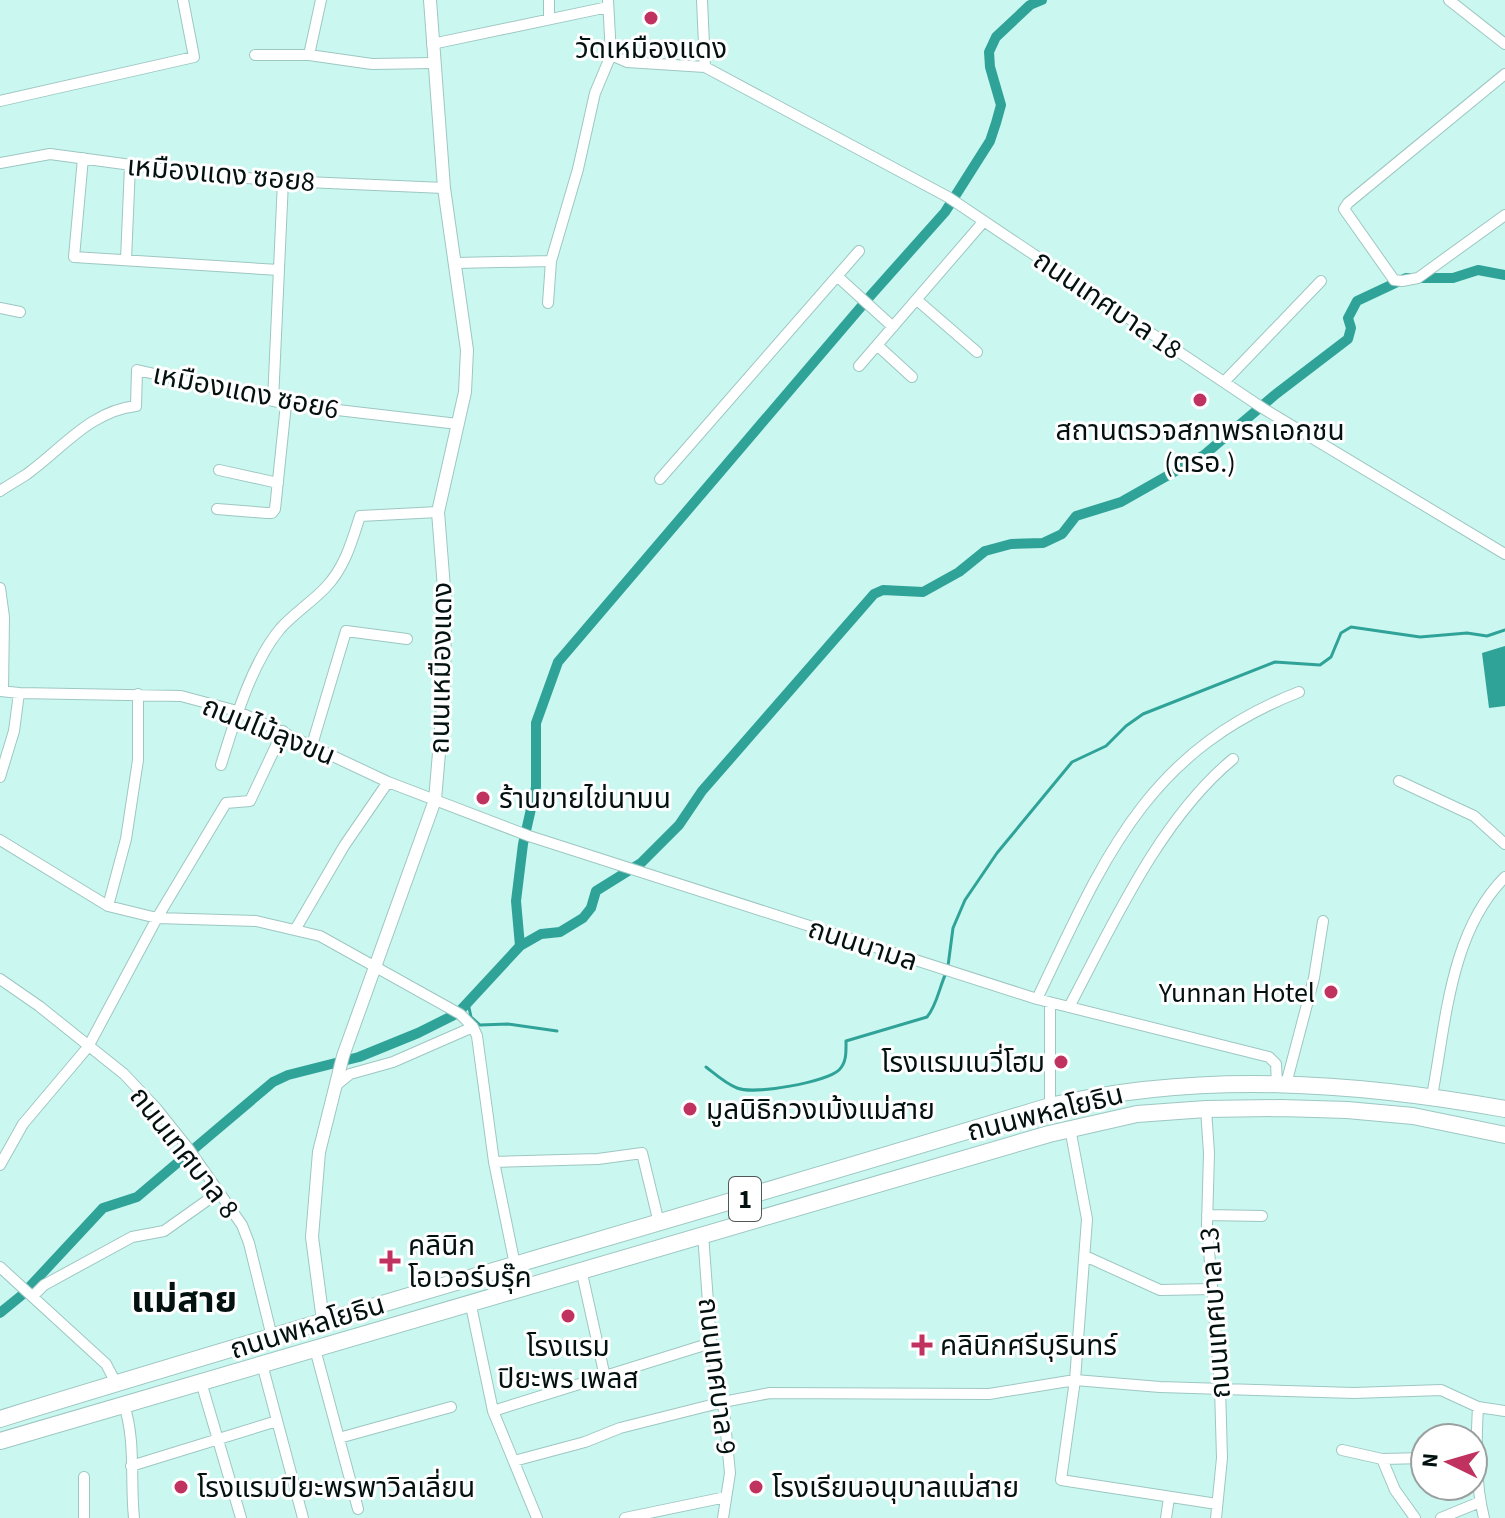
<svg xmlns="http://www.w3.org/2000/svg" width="1505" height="1518" font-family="'Source Sans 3','Noto Sans Thai',sans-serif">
<rect width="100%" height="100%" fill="#cbf7f1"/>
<path fill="#30a399" d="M 1505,646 L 1505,706 L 1489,708 L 1482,653 Z"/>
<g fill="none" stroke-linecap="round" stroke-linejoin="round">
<path stroke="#30a399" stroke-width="3" d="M 948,966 L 953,928 L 965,900 L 997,853 L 1072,762 L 1106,746 L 1126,726 L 1143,714 L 1275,662 L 1320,665 L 1331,657 L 1341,633 L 1351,627 L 1420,637 L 1467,633 L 1487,636 L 1505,630
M 468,1003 L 471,1017 L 480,1025 L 508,1024 L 557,1031
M 706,1067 C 715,1074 726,1084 737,1088 C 755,1095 826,1082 839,1070 C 847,1062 846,1051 846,1041 L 927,1017 C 937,1005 939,988 946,973"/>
<path stroke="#30a399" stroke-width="10" d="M 520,946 L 516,901 L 523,844 L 536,787 L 536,723 L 558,662 L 872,294 L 945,212 L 990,141 L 996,123 L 1001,105 L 990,67 L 989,52 L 996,37 L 1030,5 L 1042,0
M 0,1313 L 22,1295 L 103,1208 L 137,1197 L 273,1082 L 288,1075 L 359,1057 L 418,1033 L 458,1013 L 520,946 L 541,934 L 560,932 L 583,918 L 591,908 L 596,891 L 641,863 L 679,825 L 702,791 L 874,594 L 883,590 L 923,592 L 959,572 L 985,551 L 1011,544 L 1043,543 L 1062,534 L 1076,516 L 1121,502 L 1204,455 L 1276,394 L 1348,339 L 1351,328 L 1348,318 L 1357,301 L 1406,278 L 1453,278 L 1478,270 L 1505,275"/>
<defs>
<path id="minor" d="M 608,0 L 611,55 L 627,62 L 705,67 L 948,197 L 1264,409 L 1505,554
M 702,0 L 705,67
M 1449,0 L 1505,44
M 549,18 L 549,0
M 432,44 L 608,7
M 255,55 L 309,55 L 372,64 L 433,63
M 309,55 L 321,0
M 1505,74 L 1348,203 L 1344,209 L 1394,280 L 1402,281 L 1418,278 L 1505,215
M 0,101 L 194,57 L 183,0
M 83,158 L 74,257 L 279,270
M 0,163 L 50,154 L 198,174 L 283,181 L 444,188
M 126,260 L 130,166
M 455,263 L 551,261 L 578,169 L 595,93 L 611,55
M 837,276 L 893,327
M 917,300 L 977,352
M 548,303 L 551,261
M 0,308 L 20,312
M 877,345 L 912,377
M 859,366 L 984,221
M 1224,382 L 1321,281
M 273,401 L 283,181
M 219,470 L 278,483
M 660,479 L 859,251
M 0,491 C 9,485 18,480 27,474 C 62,449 90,411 136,406 L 137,370 L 286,404 L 458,424
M 217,509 L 267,513 L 272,513 L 275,509 L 286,404
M 0,588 L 4,617 L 3,691
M 0,691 L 19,693 L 181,696 L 237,711 L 388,782 L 529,836 L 1037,999 L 1269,1057 L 1276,1064 L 1277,1083
M 312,745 L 346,631 L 407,639
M 221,765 C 234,723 251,664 280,629 C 293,614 312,602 326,587 C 345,567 352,541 360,516 L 438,512
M 0,777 L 14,731 L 19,693
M 1399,781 L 1474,816 L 1505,844
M 0,840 L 108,906 L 157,918 L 256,921 L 320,936 L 460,1014 L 473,1027 L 477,1036 L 494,1162 L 515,1265
M 108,906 L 126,839 L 138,760 L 138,694
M 295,930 L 344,846 L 388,782
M 0,979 L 39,1006 L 124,1074 L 156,1108 L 188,1148 L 242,1225 L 249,1243 L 272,1337
M 1037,999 C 1103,861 1145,752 1299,692
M 1069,1007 C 1113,924 1160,819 1233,759
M 1286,1084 L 1314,978 L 1323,921
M 335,1086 L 350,1074 L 393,1062 L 473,1027
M 1432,1096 C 1446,1022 1450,932 1505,877
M 1050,1106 L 1050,1003
M 1206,1109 L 1209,1153 L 1207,1225 L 1220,1387 L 1222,1458 L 1216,1518
M 1070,1128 L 1087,1219 L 1075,1380 L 1061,1480 L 1217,1504
M 494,1162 L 598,1159 L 642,1153 L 659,1223
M 0,1165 L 23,1124 L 88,1047 L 157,918 L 226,803 L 250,801 L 283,731
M 1207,1215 L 1262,1216
M 703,1234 L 711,1343 L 723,1402 L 730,1473 L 723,1518
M 1085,1256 L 1160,1290 L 1212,1289
M 0,1267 L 106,1364 L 116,1383
M 581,1269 L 605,1377
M 33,1296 L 44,1285 L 132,1237 L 164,1231 L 219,1192
M 470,1301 L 493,1411 L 537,1518
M 315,1349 L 358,1509
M 262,1364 L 303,1518
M 201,1382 L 241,1518
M 124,1405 C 136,1441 130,1480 134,1518
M 1478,1407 C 1476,1444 1475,1482 1484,1518
M 493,1411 L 711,1343
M 339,1438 L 451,1407
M 1342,1450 L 1382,1459 L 1425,1458
M 1382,1459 L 1395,1490 L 1415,1518
M 514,1461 L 585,1442 L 620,1428 L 723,1402 L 770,1393 L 989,1394 L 1075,1380 L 1160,1387 L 1354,1393 L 1441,1390 L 1478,1407 L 1505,1411
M 131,1466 L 277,1421
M 84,1518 L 84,1477
M 625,1518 L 726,1497
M 1166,1518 L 1169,1498
M 1441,1518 L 1480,1502"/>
<path id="tertiary" d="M 323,1321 L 312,1237 L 319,1152 L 343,1056 L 435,800 L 444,694 L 445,601 L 438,512 L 465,392 L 467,350 L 444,188 L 430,0"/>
<path id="primary" d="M 0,1419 C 349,1311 701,1212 1050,1106 C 1201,1071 1354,1082 1505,1109
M 0,1441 L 1049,1134 L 1137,1114 L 1206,1109 L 1281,1108 L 1347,1110 L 1413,1116 L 1505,1135"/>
</defs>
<use href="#minor" stroke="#9dc7c2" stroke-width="12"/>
<use href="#tertiary" stroke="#9dc7c2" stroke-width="14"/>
<use href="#primary" stroke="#9dc7c2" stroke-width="18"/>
<use href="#minor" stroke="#fff" stroke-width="10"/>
<use href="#tertiary" stroke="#fff" stroke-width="12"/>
<use href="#primary" stroke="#fff" stroke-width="16"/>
</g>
<g fill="#c03260" stroke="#fff" stroke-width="3">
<circle cx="651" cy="18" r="8"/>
<circle cx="1200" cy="400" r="8"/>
<circle cx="483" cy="798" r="8"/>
<circle cx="1331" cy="992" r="8"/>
<circle cx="1061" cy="1062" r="8"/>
<circle cx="690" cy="1109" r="8"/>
<path d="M386 1249h8v8h8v8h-8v8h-8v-8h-8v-8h8z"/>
<circle cx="568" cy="1316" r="8"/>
<path d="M918 1333h8v8h8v8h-8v8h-8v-8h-8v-8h8z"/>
<circle cx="181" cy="1487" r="8"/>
<circle cx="756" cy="1487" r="8"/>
</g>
<g text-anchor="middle" stroke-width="6" stroke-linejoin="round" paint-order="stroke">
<rect fill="#fff" stroke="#4f5858" stroke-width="2" x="729" y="1177" width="32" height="44" rx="6"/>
<g font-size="26" font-weight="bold" fill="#031110">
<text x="745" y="1208">1</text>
</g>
<g font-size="28" fill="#031110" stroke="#fff" text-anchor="start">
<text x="651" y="58" text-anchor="middle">วัดเหมืองแดง</text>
<text x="1200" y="440" text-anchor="middle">สถานตรวจสภาพรถเอกชน<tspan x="1200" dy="32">(ตรอ.)</tspan></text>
<text x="499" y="808">ร้านขายไข่นามน</text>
<text x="1315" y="1002" text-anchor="end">Yunnan Hotel</text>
<text x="1045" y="1072" text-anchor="end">โรงแรมเนวี่โฮม</text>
<text x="706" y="1119">มูลนิธิกวงเม้งแม่สาย</text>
<text x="408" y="1255">คลินิก<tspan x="408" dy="32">โอเวอร์บรุ๊ค</tspan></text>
<text x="940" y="1355">คลินิกศรีบุรินทร์</text>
<text x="568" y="1356" text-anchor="middle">โรงแรม<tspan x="568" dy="32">ปิยะพร เพลส</tspan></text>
<text x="197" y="1497">โรงแรมปิยะพรพาวิลเลี่ยน</text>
<text x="772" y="1497">โรงเรียนอนุบาลแม่สาย</text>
</g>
<g font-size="28" fill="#031110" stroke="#fff">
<text transform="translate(221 173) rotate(5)" y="10">เหมืองแดง ซอย8</text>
<text transform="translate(1108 304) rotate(34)" y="10">ถนนเทศบาล 18</text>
<text transform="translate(246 391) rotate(11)" y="10">เหมืองแดง ซอย6</text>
<text transform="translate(440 668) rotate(-89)" y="10">ถนนเหมืองแดง</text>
<text transform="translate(269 730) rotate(22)" y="10">ถนนไม้ลุงขน</text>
<text transform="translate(863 944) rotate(18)" y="10">ถนนนามล</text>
<text transform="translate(1045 1112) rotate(-14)" y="10">ถนนพหลโยธิน</text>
<text transform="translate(185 1152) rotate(52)" y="10">ถนนเทศบาล 8</text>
<text transform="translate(1214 1313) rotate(-94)" y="10">ถนนเทศบาล 13</text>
<text transform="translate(307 1326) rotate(-17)" y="10">ถนนพหลโยธิน</text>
<text transform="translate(718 1376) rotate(83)" y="10">ถนนเทศบาล 9</text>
</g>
<g font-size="36" font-weight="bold" fill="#031110" stroke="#fff">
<text x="184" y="1312">แม่สาย</text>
</g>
</g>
<g transform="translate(1449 1462) rotate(275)"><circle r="38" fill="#ffffff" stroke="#9aa09f" stroke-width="2"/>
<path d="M0-6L14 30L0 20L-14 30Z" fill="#c03260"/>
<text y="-12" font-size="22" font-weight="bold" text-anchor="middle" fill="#031110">N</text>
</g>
</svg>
